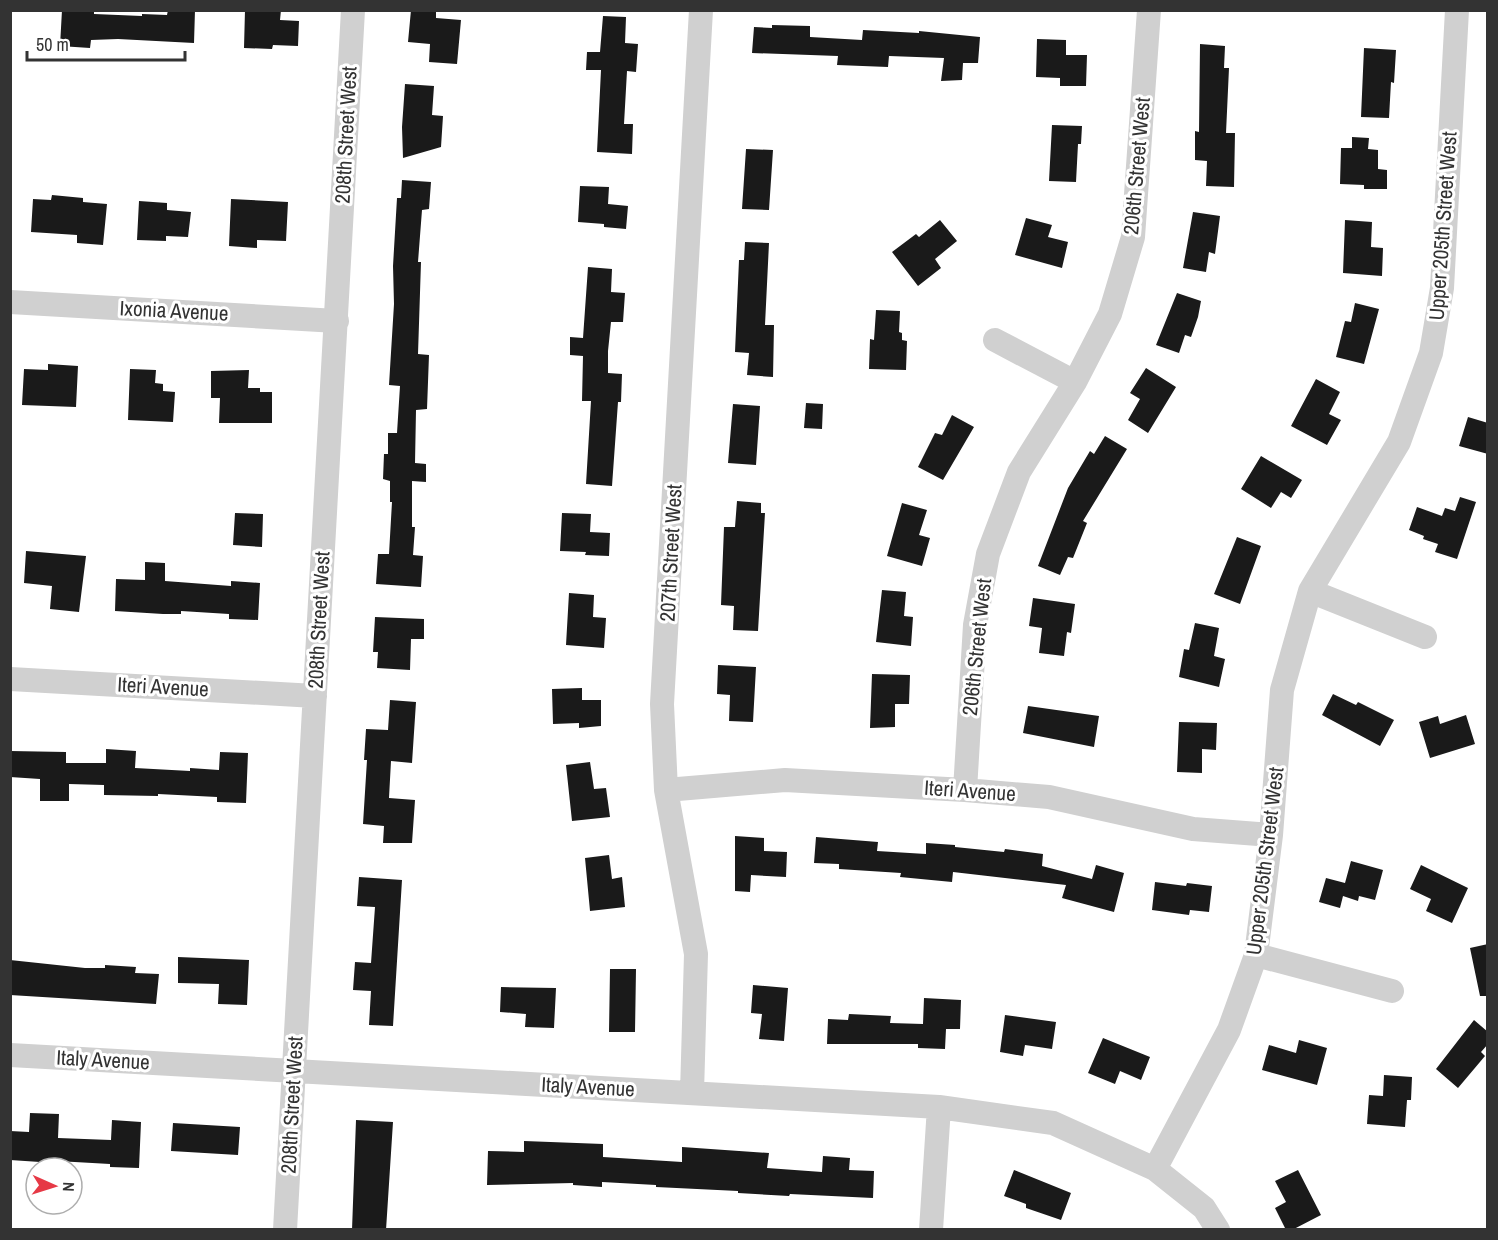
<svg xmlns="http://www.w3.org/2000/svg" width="1498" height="1240" font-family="'Archivo Narrow',sans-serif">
<rect width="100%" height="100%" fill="#fff"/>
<path fill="#1a1a1a" d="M 62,10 L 94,10 L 94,14 L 142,16 L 142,14 L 167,15 L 168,10 L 195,10 L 194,43 L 118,39 L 91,40 L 90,48 L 60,46 Z
M 245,10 L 281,10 L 280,20 L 299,21 L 298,46 L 273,45 L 272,49 L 244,48 Z
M 411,10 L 436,10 L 436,18 L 461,20 L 457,64 L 429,62 L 430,44 L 408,42 Z
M 603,16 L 626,17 L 625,43 L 638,44 L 636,72 L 627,71 L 624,124 L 633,124 L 632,154 L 597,152 L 601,70 L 586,70 L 587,52 L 600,52 Z
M 772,25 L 810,26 L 810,37 L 862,40 L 863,30 L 919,33 L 919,31 L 980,37 L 978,63 L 963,63 L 962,80 L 941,81 L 944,58 L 889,56 L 888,67 L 837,65 L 838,56 L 752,53 L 754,27 L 772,28 Z
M 1037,39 L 1066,40 L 1066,55 L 1087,55 L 1086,86 L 1060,86 L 1060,78 L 1036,77 Z
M 1200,44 L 1225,46 L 1224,68 L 1229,68 L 1226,133 L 1235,133 L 1234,187 L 1206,186 L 1207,161 L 1195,160 L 1195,131 L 1199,132 Z
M 1364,48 L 1396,50 L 1394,83 L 1391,82 L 1389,118 L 1361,117 Z
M 405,84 L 434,86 L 432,115 L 443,116 L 441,147 L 403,158 L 402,127 Z
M 1052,125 L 1082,126 L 1081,144 L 1078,144 L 1076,182 L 1049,181 Z
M 1352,137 L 1369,138 L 1368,149 L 1378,150 L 1378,169 L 1387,170 L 1387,189 L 1364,189 L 1364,185 L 1340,184 L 1341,148 L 1352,148 Z
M 746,149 L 773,150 L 769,210 L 742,209 Z
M 402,180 L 431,182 L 429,209 L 422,210 L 418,262 L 421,262 L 418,354 L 429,355 L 427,409 L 416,410 L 415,463 L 426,464 L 426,482 L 412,481 L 412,527 L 415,527 L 413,555 L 423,556 L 421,587 L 376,584 L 378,554 L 389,554 L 392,502 L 390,502 L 390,481 L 383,479 L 384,454 L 388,454 L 388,433 L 397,433 L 400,386 L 389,385 L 394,304 L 393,266 L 397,198 L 401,198 Z
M 580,186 L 609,187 L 608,204 L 628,206 L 626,229 L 604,227 L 604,224 L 578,222 Z
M 52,195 L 83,198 L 83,202 L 107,204 L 103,245 L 77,243 L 77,235 L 31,232 L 33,199 L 51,200 Z
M 231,199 L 288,202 L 286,241 L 257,240 L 257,248 L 229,246 Z
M 139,201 L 167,203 L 167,210 L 191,212 L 188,237 L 166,236 L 166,241 L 137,240 Z
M 1193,212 L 1220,216 L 1215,254 L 1209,252 L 1206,272 L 1183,268 Z
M 1026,218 L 1052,225 L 1048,237 L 1068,242 L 1062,268 L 1015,255 Z
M 940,220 L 957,241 L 935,259 L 941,268 L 918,286 L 892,252 L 916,234 L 919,237 Z
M 1345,220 L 1372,222 L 1371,247 L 1383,248 L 1382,276 L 1343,273 Z
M 745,242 L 769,243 L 765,325 L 774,325 L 773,377 L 747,375 L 749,353 L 735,352 L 739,260 L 744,260 Z
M 588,267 L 612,269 L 611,292 L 625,293 L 623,322 L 611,322 L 608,351 L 608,373 L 622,374 L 621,402 L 618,402 L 612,486 L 586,484 L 591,401 L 582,401 L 583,356 L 570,355 L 570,337 L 583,338 Z
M 1177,293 L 1201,301 L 1198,317 L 1191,337 L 1185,335 L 1179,353 L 1156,345 Z
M 1355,303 L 1379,309 L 1364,364 L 1336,357 L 1345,321 L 1351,322 Z
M 876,310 L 900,311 L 899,332 L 902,333 L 902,340 L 907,341 L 906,370 L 869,369 L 870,339 L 874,340 Z
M 48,364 L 78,366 L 76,407 L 22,405 L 24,369 L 48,370 Z
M 1146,368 L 1176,387 L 1148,433 L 1128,420 L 1140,399 L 1130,393 Z
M 130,369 L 156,370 L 155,383 L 163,384 L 163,391 L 175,392 L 173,422 L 128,420 Z
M 249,370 L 248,388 L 260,388 L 260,392 L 272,392 L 272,423 L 219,423 L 220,398 L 211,398 L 211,371 Z
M 1316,379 L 1340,392 L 1329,414 L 1341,420 L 1327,445 L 1291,426 Z
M 806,403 L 823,404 L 822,429 L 804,428 Z
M 733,404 L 760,406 L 756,465 L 728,463 Z
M 952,415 L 974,427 L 943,480 L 918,467 L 935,433 L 942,435 Z
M 1468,417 L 1488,423 L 1488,454 L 1459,446 Z
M 1105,436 L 1127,449 L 1083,521 L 1087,523 L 1073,558 L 1068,557 L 1060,575 L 1038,566 L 1068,488 L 1090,451 L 1094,454 Z
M 1261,456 L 1302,480 L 1291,498 L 1281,492 L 1271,508 L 1241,489 Z
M 1460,497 L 1476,502 L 1457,559 L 1435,552 L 1438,544 L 1423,539 L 1424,536 L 1409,530 L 1417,507 L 1442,516 L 1445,508 L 1455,511 Z
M 737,501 L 761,503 L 761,513 L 765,513 L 758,631 L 733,630 L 734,606 L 721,605 L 724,527 L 735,527 Z
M 902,503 L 927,510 L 919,535 L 930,538 L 922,566 L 887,556 Z
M 235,513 L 263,514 L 262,547 L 233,545 Z
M 562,513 L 591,514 L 590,532 L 610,533 L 609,556 L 585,555 L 586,552 L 560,551 Z
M 1237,537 L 1261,546 L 1240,604 L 1214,594 Z
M 26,551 L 86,556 L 79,612 L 50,609 L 52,586 L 24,583 Z
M 145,562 L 165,563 L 165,581 L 231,586 L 231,581 L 260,583 L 258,620 L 229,619 L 229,614 L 181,611 L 181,614 L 163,614 L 115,611 L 116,579 L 145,580 Z
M 882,590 L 906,592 L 904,616 L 913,617 L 911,646 L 876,642 Z
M 569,593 L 594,595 L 593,617 L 606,618 L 604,648 L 566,645 Z
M 1033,598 L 1075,604 L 1071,633 L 1067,632 L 1064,656 L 1039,653 L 1042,628 L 1029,626 Z
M 375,617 L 424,619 L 424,639 L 411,639 L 410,670 L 377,668 L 378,652 L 373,652 Z
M 1195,623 L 1219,628 L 1214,656 L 1225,659 L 1219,687 L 1179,677 L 1184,649 L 1189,650 Z
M 718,665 L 756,667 L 753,722 L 729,721 L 730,695 L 717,694 Z
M 872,674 L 910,675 L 909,704 L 895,704 L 895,727 L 870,728 Z
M 582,688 L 582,700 L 601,700 L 601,726 L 579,728 L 579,723 L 553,724 L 552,689 Z
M 1333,694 L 1356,705 L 1358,702 L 1394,720 L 1380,746 L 1322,715 Z
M 390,700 L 416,702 L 412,763 L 391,761 L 389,798 L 415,800 L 412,843 L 383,843 L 384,826 L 363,824 L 367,760 L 364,760 L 366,729 L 388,730 Z
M 1028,706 L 1099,716 L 1094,747 L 1023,733 Z
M 1466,715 L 1475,744 L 1430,758 L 1419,722 L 1438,716 L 1440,724 Z
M 1179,722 L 1217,723 L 1216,750 L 1202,749 L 1202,773 L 1177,772 Z
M 106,749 L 136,751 L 135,768 L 190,771 L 190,768 L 219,770 L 220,752 L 248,753 L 246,803 L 217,802 L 217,797 L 158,794 L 158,796 L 104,795 L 104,785 L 69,784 L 69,801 L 40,801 L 40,779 L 10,777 L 10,751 L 66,752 L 66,763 L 106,763 Z
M 590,762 L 594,789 L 606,788 L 610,817 L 572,821 L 566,765 Z
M 735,836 L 764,838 L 764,851 L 787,852 L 786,877 L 751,875 L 750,892 L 735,891 Z
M 816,837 L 878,842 L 877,851 L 926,854 L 926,843 L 955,845 L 955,847 L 1004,852 L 1005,849 L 1043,854 L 1042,866 L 1092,879 L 1096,865 L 1124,873 L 1114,912 L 1062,898 L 1066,885 L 953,872 L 952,882 L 900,877 L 901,873 L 839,869 L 839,864 L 814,863 Z
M 609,855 L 612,879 L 622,877 L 625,907 L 590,911 L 585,858 Z
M 1351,861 L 1383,870 L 1375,900 L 1359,896 L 1358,901 L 1343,896 L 1340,908 L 1319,902 L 1326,878 L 1345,883 Z
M 1421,865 L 1468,888 L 1452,923 L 1426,911 L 1431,899 L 1410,889 Z
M 359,877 L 402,880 L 393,1026 L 369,1025 L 371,991 L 353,990 L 355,962 L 371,963 L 375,907 L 357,906 Z
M 1155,882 L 1186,886 L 1187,883 L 1212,886 L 1209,912 L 1190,910 L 1189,915 L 1152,910 Z
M 1488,944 L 1488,996 L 1480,996 L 1470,948 Z
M 178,957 L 249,960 L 247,1005 L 218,1004 L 219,984 L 178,983 Z
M 10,960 L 85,968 L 105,968 L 105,965 L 136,967 L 135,973 L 159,974 L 156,1004 L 10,995 Z
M 610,969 L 636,969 L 635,1032 L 609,1032 Z
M 753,985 L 788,988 L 784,1041 L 759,1039 L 762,1014 L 751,1013 Z
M 501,987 L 556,988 L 554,1028 L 525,1027 L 526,1014 L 500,1012 Z
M 924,998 L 961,1000 L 960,1029 L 946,1029 L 945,1049 L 918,1048 L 918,1044 L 827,1044 L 828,1019 L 848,1020 L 849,1014 L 891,1016 L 890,1023 L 923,1024 Z
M 1005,1015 L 1056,1022 L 1052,1049 L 1025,1045 L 1023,1056 L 1000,1052 Z
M 1474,1020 L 1488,1032 L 1488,1044 L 1481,1052 L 1485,1056 L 1458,1088 L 1436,1069 Z
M 1103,1038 L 1150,1057 L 1141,1080 L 1120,1071 L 1115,1084 L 1088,1073 Z
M 1299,1040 L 1327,1048 L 1317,1085 L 1262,1070 L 1269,1045 L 1296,1053 Z
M 1384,1075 L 1412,1077 L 1411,1100 L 1407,1100 L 1405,1127 L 1367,1124 L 1369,1095 L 1383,1096 Z
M 30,1113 L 59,1114 L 58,1138 L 111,1140 L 112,1120 L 141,1122 L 139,1168 L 110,1167 L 110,1164 L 57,1161 L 57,1168 L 40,1168 L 40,1162 L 10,1160 L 10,1131 L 29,1132 Z
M 356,1120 L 393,1122 L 386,1230 L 352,1230 Z
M 173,1123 L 240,1127 L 238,1155 L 171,1151 Z
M 524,1141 L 603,1144 L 603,1157 L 682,1162 L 682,1147 L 769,1153 L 767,1168 L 822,1172 L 823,1156 L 850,1158 L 849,1170 L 874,1171 L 873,1198 L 790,1194 L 789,1196 L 738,1193 L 738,1191 L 656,1187 L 656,1185 L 602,1182 L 602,1187 L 573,1185 L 573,1183 L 487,1185 L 488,1151 L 524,1152 Z
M 1014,1170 L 1071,1193 L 1061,1220 L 1026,1208 L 1026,1204 L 1004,1196 Z
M 1298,1170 L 1321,1215 L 1292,1230 L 1286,1230 L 1275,1208 L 1286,1202 L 1275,1181 Z"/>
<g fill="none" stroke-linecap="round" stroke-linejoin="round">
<path stroke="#d0d0d0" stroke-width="24" d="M 10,302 L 337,321
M 995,340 L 1075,382
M 1310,591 L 1425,637
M 10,679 L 315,696
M 666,790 L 785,780 L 965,790 L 1049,797 L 1193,829 L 1271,835
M 965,790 L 975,625 L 988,554 L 1019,472 L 1075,382 L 1110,314 L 1133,237 L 1149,10
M 1256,955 L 1392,991
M 10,1055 L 939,1107 L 1053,1123 L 1155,1169 L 1204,1208 L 1218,1230
M 692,1093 L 696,954 L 666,790 L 662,704 L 701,10
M 1155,1169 L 1229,1030 L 1256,955 L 1271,835 L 1282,690 L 1310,591 L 1399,442 L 1431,353 L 1442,288 L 1457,10
M 285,1230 L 353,10
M 931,1230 L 939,1107"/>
</g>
<g text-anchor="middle" stroke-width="6" stroke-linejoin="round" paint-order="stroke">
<g font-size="21" fill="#333" stroke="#fff">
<text transform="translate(346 135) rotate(-87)" y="7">208th Street West</text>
<text transform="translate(1137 166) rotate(-85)" y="7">206th Street West</text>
<text transform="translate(1443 226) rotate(-86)" y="7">Upper 205th Street West</text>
<text transform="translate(174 311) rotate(3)" y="7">Ixonia Avenue</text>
<text transform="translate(671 553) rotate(-87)" y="7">207th Street West</text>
<text transform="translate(319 620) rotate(-87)" y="7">208th Street West</text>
<text transform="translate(977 647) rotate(-84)" y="7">206th Street West</text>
<text transform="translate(163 687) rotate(3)" y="7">Iteri Avenue</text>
<text transform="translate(970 791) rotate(4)" y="7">Iteri Avenue</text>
<text transform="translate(1265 861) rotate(-83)" y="7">Upper 205th Street West</text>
<text transform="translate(103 1060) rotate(3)" y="7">Italy Avenue</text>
<text transform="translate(588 1087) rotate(3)" y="7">Italy Avenue</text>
<text transform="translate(292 1105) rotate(-87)" y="7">208th Street West</text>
</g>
</g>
<rect width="1498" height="1240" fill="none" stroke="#333333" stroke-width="24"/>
<g transform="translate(54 1186) rotate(93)"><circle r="28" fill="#ffffff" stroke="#adadad" stroke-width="1.5"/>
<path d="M0-4.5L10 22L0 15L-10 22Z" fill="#e63946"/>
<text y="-9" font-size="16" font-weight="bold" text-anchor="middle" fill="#333333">N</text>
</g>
<path d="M27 51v9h158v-9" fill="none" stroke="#333333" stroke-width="3"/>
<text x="36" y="51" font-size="18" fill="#333333" stroke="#ffffff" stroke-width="4.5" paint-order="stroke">50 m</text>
</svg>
